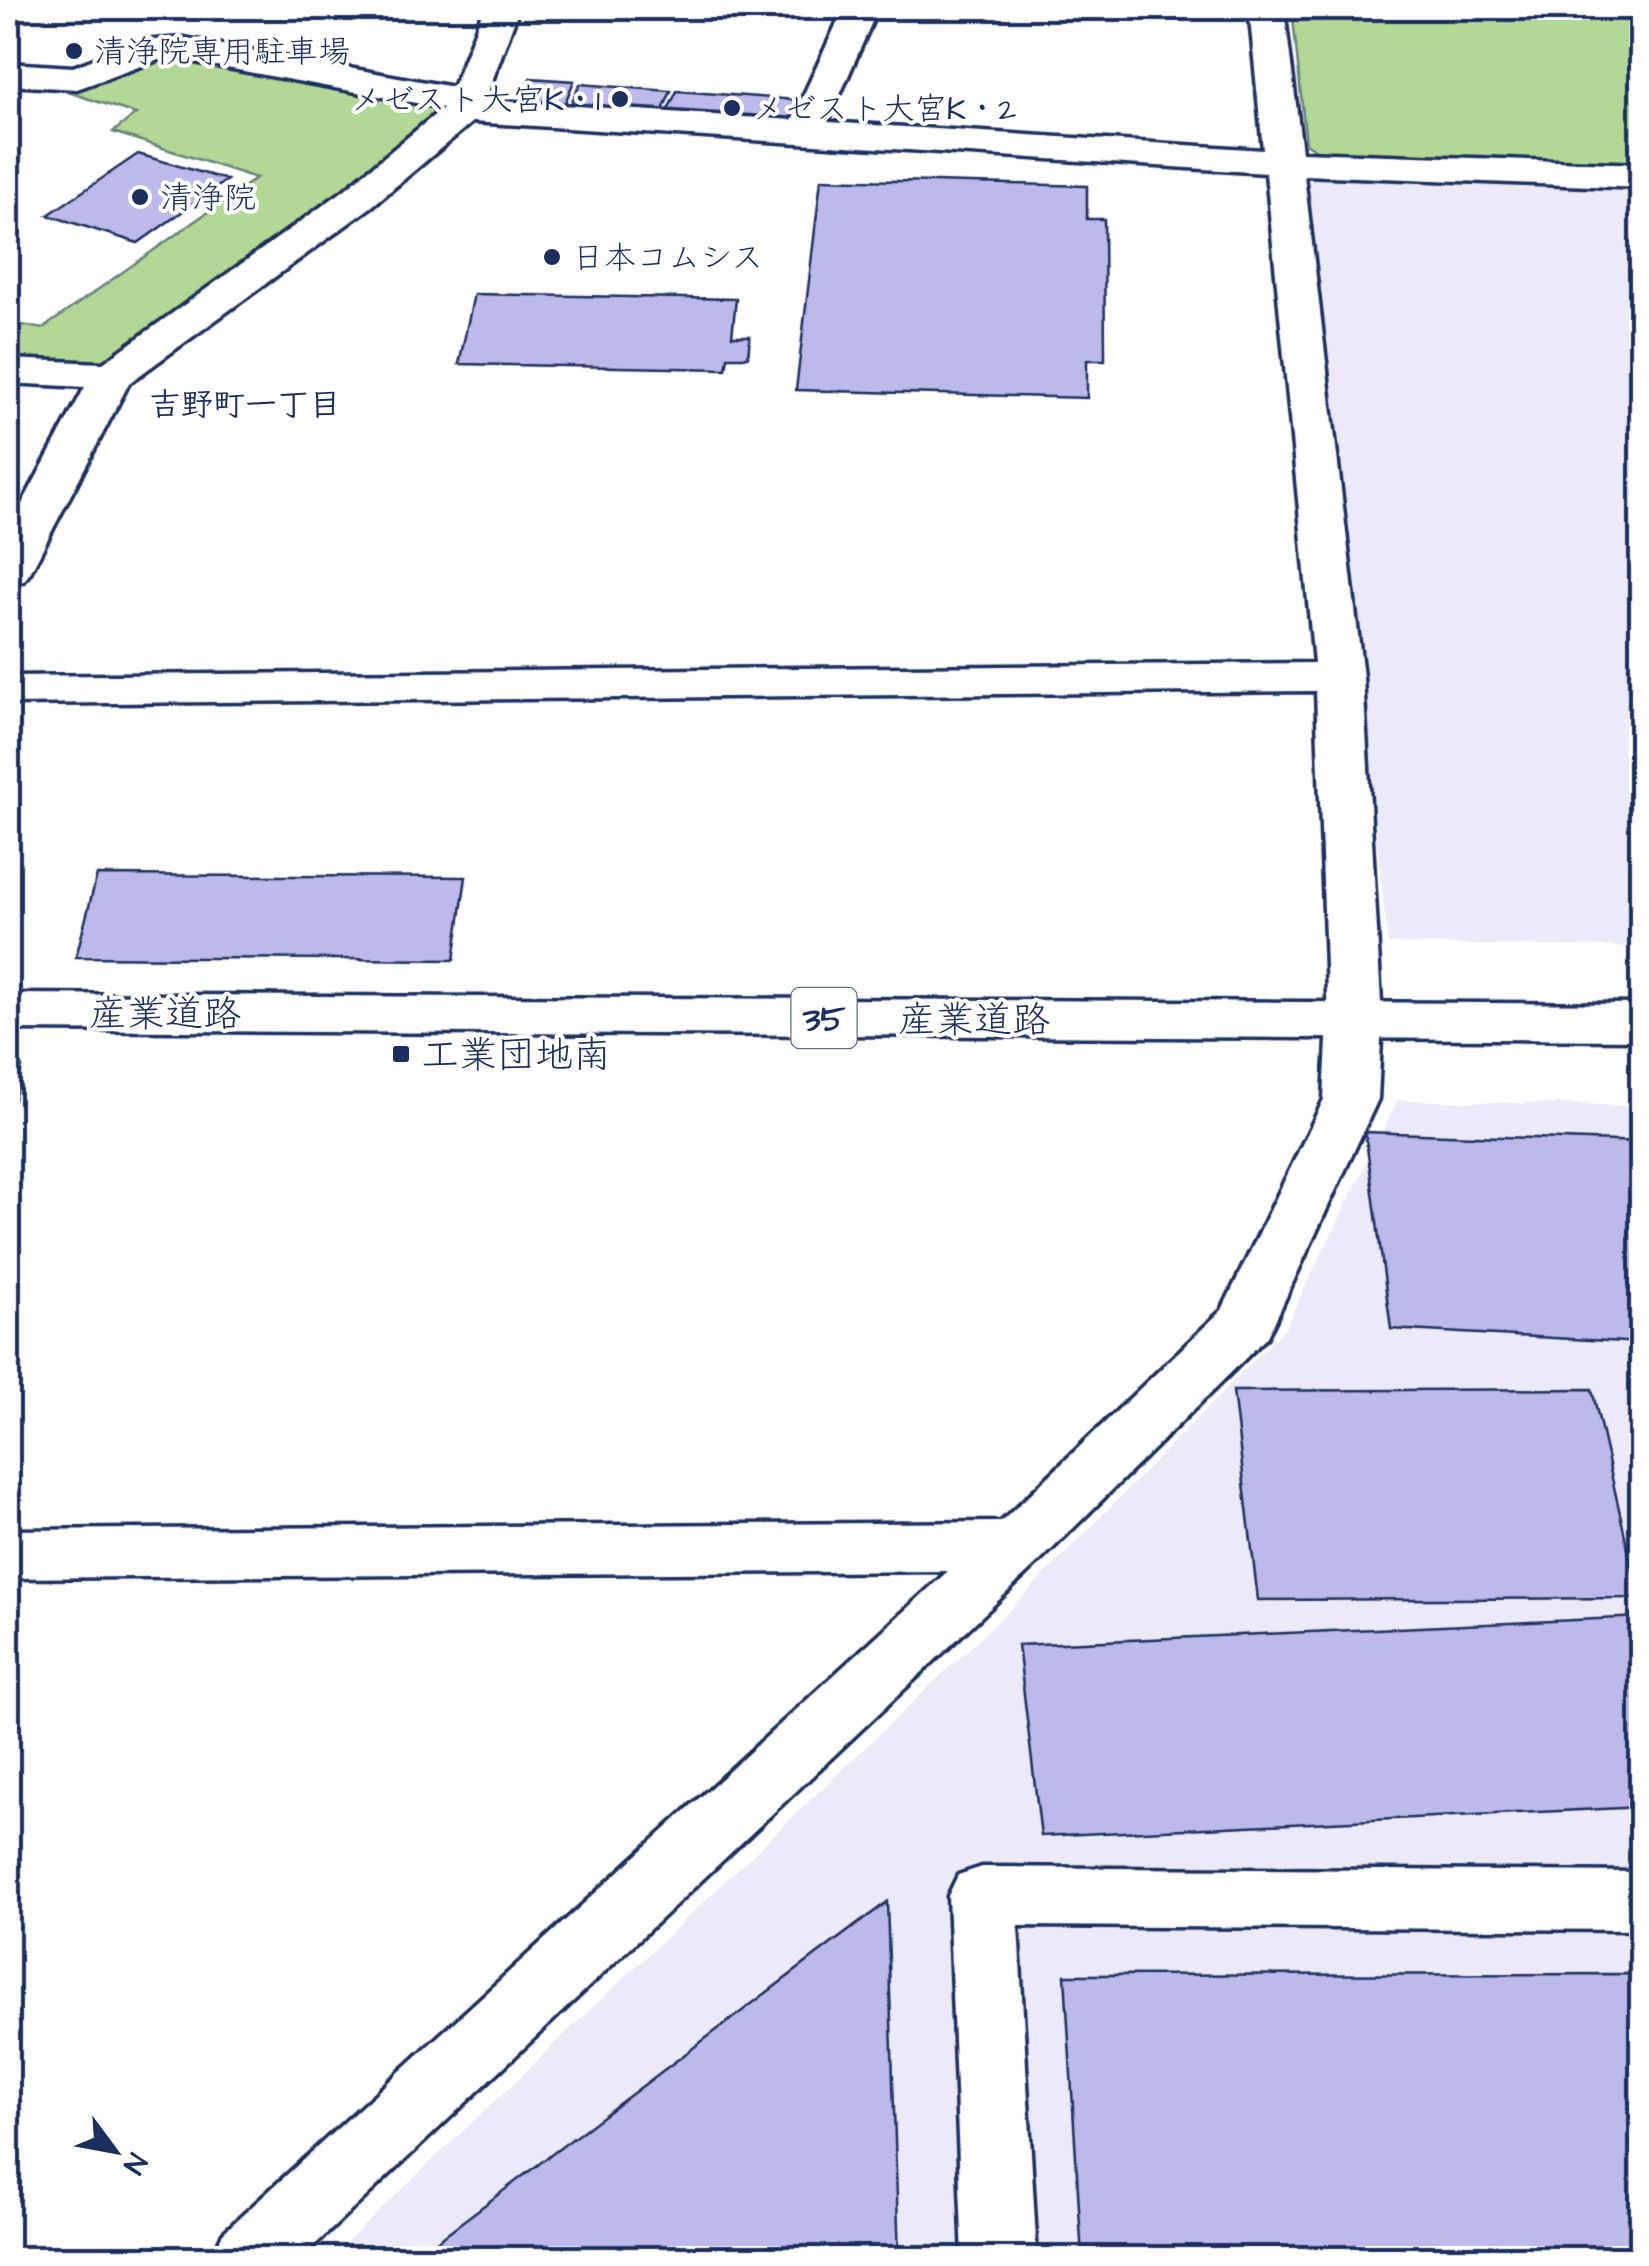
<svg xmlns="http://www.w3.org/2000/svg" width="1649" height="2266" font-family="'Architects Daughter','Klee One',sans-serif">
<rect width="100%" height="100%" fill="#fff"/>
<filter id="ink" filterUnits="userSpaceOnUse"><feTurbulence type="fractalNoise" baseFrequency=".01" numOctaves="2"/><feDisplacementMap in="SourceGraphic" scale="20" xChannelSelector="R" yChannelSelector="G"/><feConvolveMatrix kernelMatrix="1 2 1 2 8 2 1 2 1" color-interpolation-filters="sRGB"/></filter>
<g filter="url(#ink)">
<path fill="#eceaf9" d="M 1303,170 L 1641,184 L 1641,947 L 1388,944 Z
M 1398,1100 L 1641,1106 L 1641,2258 L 330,2258 L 1020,1600 L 1285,1328 Z"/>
<path fill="#b1d894" stroke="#668479" stroke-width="2.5" d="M 1292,8 L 1641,8 L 1641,164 L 1320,152 L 1306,144 Z
M 171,56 L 436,105 L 447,115 L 100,371 L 8,368 L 8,322 L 42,329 L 256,178 L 113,132 L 136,114 L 68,92 L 144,61 Z"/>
<path fill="#beb9eb" stroke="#1b2f5e" stroke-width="2.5" d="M 530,78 L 574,81 L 563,108 L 518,105 Z
M 580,84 L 671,91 L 661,115 L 569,108 Z
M 677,91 L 798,100 L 788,126 L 665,116 Z
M 138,154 L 227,180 L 138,243 L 48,215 Z
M 821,179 L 1087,186 L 1087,219 L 1104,219 L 1105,360 L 1087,360 L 1087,398 L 796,390 Z
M 474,294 L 736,299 L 732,336 L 750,336 L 748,357 L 728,357 L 726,369 L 459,364 Z
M 97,875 L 466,877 L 454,960 L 76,957 Z
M 8,1067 L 22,1067 L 8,1124 Z
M 1365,1132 L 1642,1142 L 1642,1343 L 1391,1329 Z
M 1592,1389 L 1639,1598 L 1258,1600 L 1233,1391 Z
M 1642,1617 L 1642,1807 L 1041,1836 L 1018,1645 Z
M 887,1902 L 899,2258 L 414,2258 Z
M 1642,1974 L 1642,2258 L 1082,2258 L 1065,1975 Z"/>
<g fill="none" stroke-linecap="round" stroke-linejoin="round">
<defs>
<path id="minor" d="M 484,8 L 519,8 L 485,100 L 792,120 L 844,8 L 878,8 L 828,122 L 1263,150 L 1249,8 L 1284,8 L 1302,152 L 1642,164 L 1642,188 L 1304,175 L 1363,677 L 1382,1021 L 1378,1099 L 1274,1323 L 1266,1338 L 1038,1563 L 301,2258 L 212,2258 L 223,2233 L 948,1571 L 8,1578 L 8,1530 L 1001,1522 L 1222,1310 L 1324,1099 L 1328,1021 L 1316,691 L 8,704 L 8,676 L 1314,663 L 1266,173 L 472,122 L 371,207 L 129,383 L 31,571 L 24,581 L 8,584 L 8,530 L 85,387 L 8,383 L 8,359 L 103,363 L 343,191 L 443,108 L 184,60 L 158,60 L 77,89 L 8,85 L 8,63 L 73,67 L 141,41 L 184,38 L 453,87 Z
M 982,1867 L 1642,1872 L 1642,1930 L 1018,1926 L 1037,2258 L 963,2258 L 948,1896 L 958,1875 Z"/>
<path id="major" d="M 8,994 L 1642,1004 L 1642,1040 L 8,1030 Z"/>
</defs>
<use href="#minor" stroke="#1b2f5e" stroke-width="7"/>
<use href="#major" stroke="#1b2f5e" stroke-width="7"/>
<use href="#minor" fill="#fff" fill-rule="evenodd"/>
<use href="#major" fill="#fff" fill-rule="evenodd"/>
</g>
</g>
<g fill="#1b2f5e" stroke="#fff" stroke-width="4">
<circle cx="74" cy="51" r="10"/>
<circle cx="620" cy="99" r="10"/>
<circle cx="732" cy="108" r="10"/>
<circle cx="140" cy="197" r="10"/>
<circle cx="552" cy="257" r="10"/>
<rect x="391" y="1044" width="20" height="20" rx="5"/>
</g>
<g text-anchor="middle" stroke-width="8" stroke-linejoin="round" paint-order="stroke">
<g font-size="32" fill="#1b2f5e" stroke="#fff" text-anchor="start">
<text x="94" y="62">清浄院専用駐車場</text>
<text x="600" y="110" text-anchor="end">メゼスト大宮K・1</text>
<text x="752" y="119">メゼスト大宮K・2</text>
<text x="160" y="208">清浄院</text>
<text x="572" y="268">日本コムシス</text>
</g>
<g font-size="32" font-weight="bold" fill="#1b2f5e" stroke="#fff">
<text x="245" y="415">吉野町一丁目</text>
</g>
<rect fill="#fff" stroke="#5f6d8e" stroke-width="2.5" x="791.5" y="988" width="65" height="60" rx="8"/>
<g font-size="35" font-weight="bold" fill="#1b2f5e">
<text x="824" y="1030">35</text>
</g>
<g font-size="38" fill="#1b2f5e" stroke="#fff">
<text x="165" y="1026">産業道路</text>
<text x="974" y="1032">産業道路</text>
</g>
<g font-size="38" fill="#1b2f5e" stroke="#fff" text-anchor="start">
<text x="421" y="1067">工業団地南</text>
</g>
</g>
<rect width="1649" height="2266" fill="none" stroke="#fff" stroke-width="40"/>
<rect x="20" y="20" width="1609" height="2226" fill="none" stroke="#1b2f5e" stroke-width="4" filter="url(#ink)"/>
<g transform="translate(115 2151) rotate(122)" stroke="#ffffff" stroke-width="8" paint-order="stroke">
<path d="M0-8L18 38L0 25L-18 38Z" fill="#1b2f5e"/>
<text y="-15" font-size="28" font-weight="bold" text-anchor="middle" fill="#1b2f5e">N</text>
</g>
</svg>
